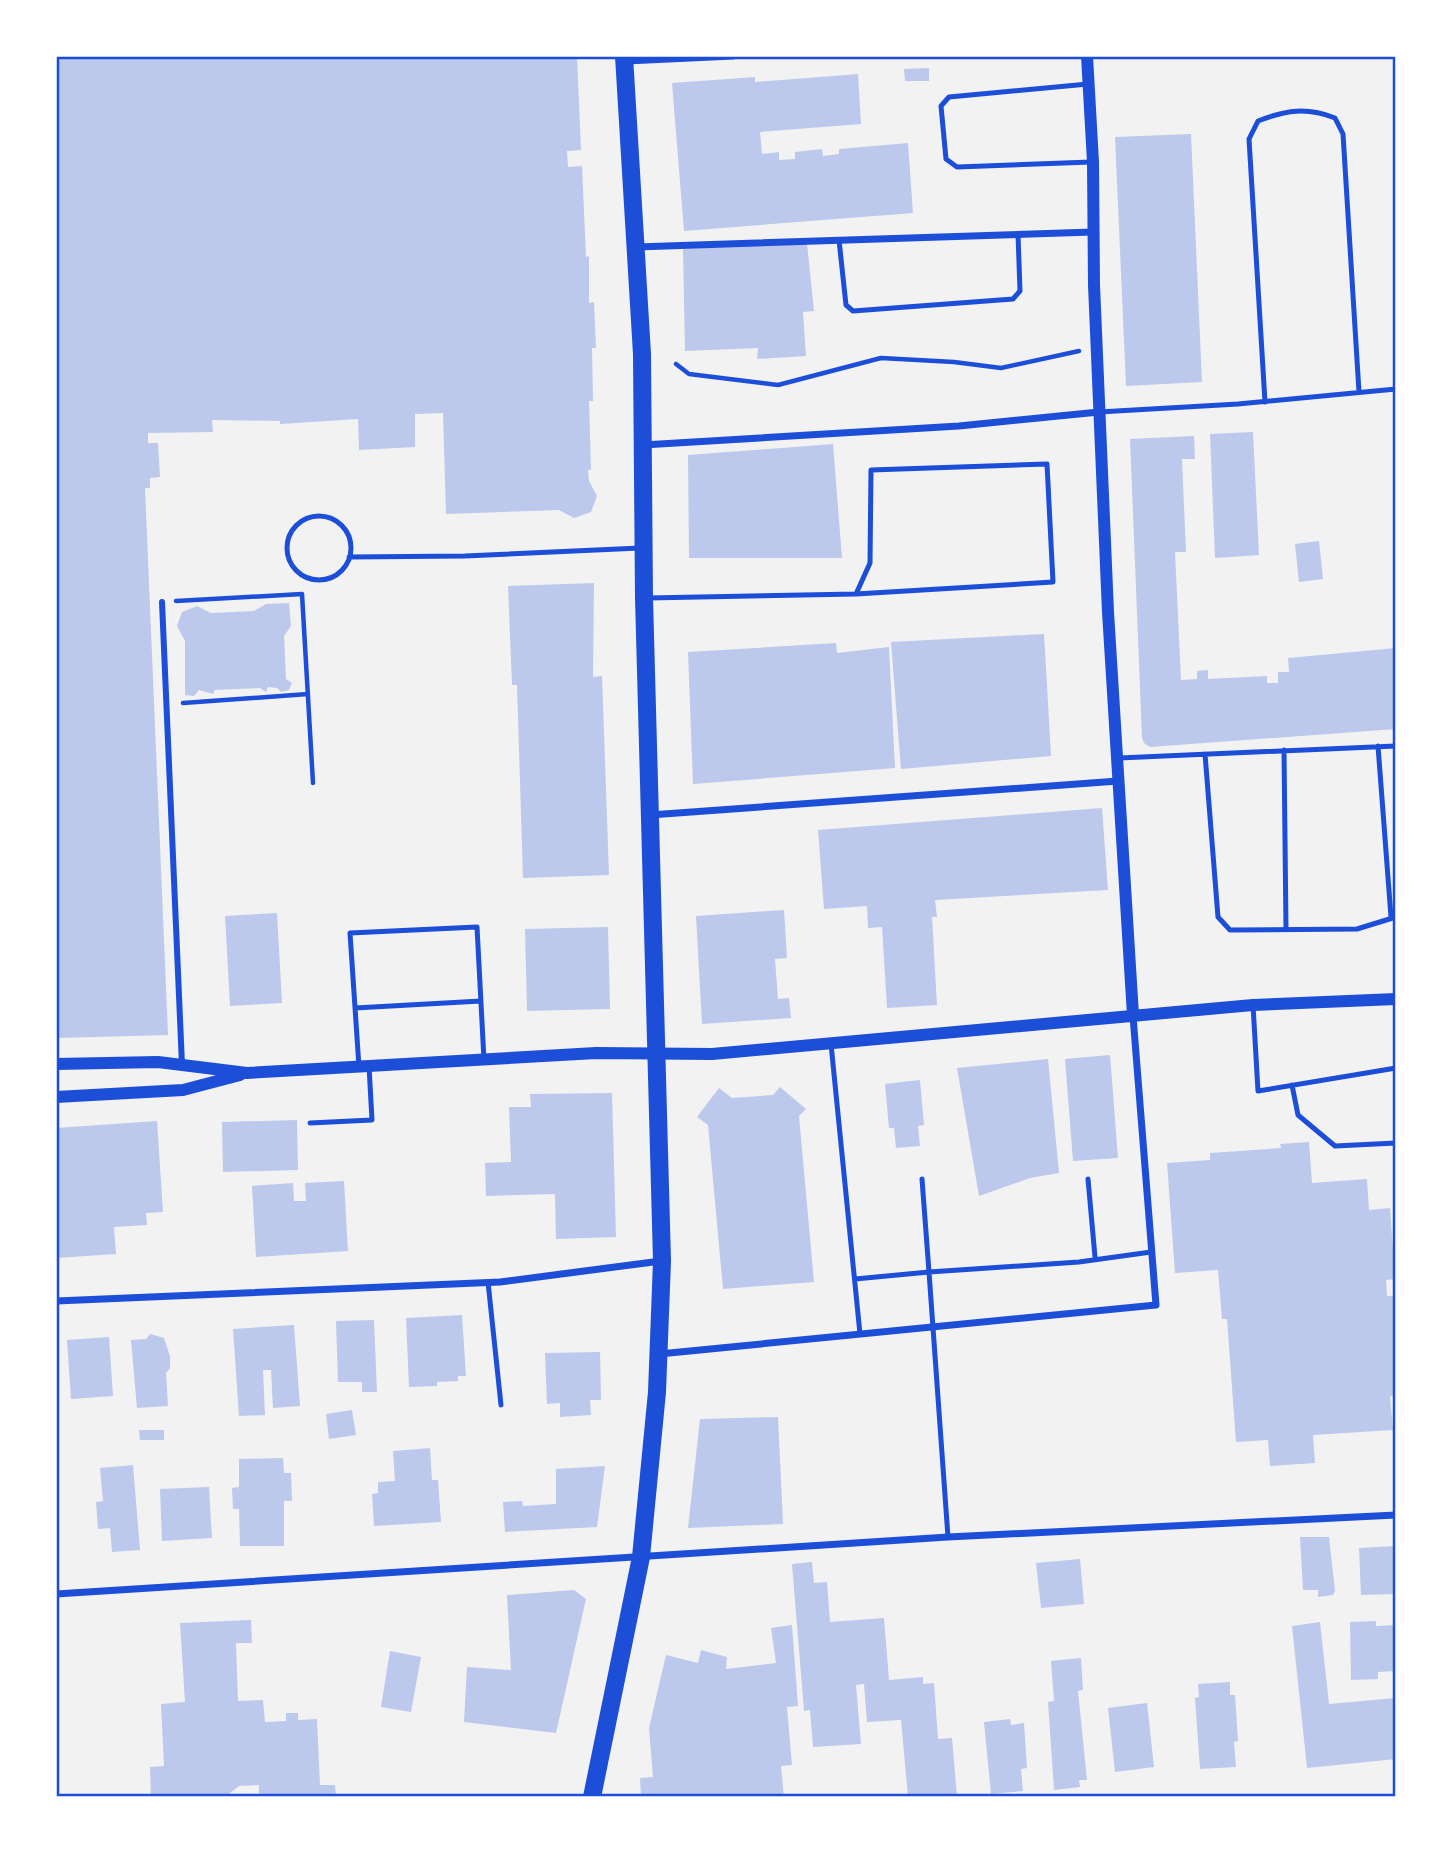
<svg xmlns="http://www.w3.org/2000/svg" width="1452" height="1853" font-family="Lato,sans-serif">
<rect width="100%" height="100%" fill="#f2f2f2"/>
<path fill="#bdc9ec" d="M 56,56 L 577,56 L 581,150 L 567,151 L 568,167 L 582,166 L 586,257 L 589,256 L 589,303 L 594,302 L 596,348 L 592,348 L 593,401 L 589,401 L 591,470 L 588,470 L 589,481 L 597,496 L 591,512 L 574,518 L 559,510 L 446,514 L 443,413 L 415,414 L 415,447 L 359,450 L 358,419 L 280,424 L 280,421 L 212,420 L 213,432 L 148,433 L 148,443 L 158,443 L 160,477 L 150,478 L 150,488 L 145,488 L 168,1035 L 56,1038 Z
M 929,68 L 929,81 L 905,81 L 904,69 Z
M 858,74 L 861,124 L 760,132 L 762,154 L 779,152 L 779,160 L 795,159 L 795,152 L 822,149 L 823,156 L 839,154 L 839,149 L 908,143 L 913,213 L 684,231 L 672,83 L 755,77 L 755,82 Z
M 1191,134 L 1202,382 L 1126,386 L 1115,137 Z
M 807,243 L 814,311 L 803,312 L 806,356 L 757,359 L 758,348 L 685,351 L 683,249 Z
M 1253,432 L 1259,555 L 1215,558 L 1210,434 Z
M 1194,436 L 1195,459 L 1182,459 L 1186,552 L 1175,552 L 1181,680 L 1197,679 L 1197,671 L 1208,670 L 1208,679 L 1267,676 L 1267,683 L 1278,683 L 1278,672 L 1289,672 L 1288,658 L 1396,648 L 1396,729 L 1150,747 L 1144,743 L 1142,738 L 1130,439 Z
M 833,444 L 842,558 L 689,558 L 688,455 Z
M 1319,541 L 1323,579 L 1299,582 L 1295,544 Z
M 594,583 L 593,677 L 602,676 L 609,875 L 523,878 L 517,685 L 512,685 L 508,586 Z
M 289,603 L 291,626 L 284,636 L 286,679 L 292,683 L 289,690 L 281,692 L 277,688 L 268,687 L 266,692 L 260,688 L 215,690 L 213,694 L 199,690 L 194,696 L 185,695 L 185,641 L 177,626 L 182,612 L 197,606 L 211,613 L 254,611 L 266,604 Z
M 1044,634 L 1051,756 L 901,769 L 891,642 Z
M 836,643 L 837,653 L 889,647 L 895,768 L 693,784 L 688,652 Z
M 1102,808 L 1108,890 L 935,900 L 937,917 L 932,917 L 937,1005 L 887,1008 L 882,927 L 868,928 L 867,906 L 824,909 L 818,830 Z
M 784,910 L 787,958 L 775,959 L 778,999 L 789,998 L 791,1018 L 702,1024 L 696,916 Z
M 277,913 L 282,1003 L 230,1006 L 225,916 Z
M 608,927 L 610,1009 L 527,1011 L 525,929 Z
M 1110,1055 L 1118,1158 L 1073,1161 L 1065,1059 Z
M 1048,1059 L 1059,1173 L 1030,1178 L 979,1196 L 957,1068 Z
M 920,1080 L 924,1125 L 918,1126 L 920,1146 L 896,1148 L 894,1128 L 889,1128 L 885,1084 Z
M 780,1087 L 806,1109 L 799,1116 L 814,1282 L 723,1289 L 708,1125 L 697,1117 L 719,1088 L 732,1098 L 773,1095 Z
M 612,1093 L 616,1237 L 556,1239 L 555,1194 L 486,1196 L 485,1163 L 511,1162 L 509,1107 L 531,1107 L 530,1094 Z
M 297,1120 L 298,1170 L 223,1172 L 222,1122 Z
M 157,1121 L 163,1212 L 146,1213 L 147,1225 L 114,1227 L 116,1254 L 56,1258 L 56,1128 Z
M 1309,1142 L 1312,1183 L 1367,1179 L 1369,1210 L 1390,1208 L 1395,1279 L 1386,1280 L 1387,1296 L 1396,1296 L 1396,1396 L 1390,1396 L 1393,1430 L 1313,1435 L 1315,1463 L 1270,1466 L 1268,1440 L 1236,1442 L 1227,1319 L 1222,1319 L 1218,1270 L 1175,1273 L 1167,1163 L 1210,1160 L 1210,1153 L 1281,1148 L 1280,1144 Z
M 344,1181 L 348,1251 L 256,1257 L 252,1186 L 293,1183 L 294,1201 L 306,1201 L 305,1183 Z
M 462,1315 L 466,1376 L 458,1376 L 458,1381 L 437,1382 L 437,1386 L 409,1387 L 406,1318 Z
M 374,1320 L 377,1392 L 362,1392 L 362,1382 L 338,1382 L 336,1321 Z
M 294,1325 L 300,1406 L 273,1408 L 271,1370 L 263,1370 L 265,1415 L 239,1416 L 233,1329 Z
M 150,1334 L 164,1338 L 170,1356 L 170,1368 L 166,1373 L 168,1406 L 137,1408 L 131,1340 L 146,1339 Z
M 109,1337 L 113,1396 L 71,1399 L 67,1340 Z
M 600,1352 L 601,1400 L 590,1400 L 591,1415 L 560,1417 L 560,1403 L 547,1404 L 545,1353 Z
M 352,1410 L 356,1435 L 329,1439 L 326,1414 Z
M 778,1417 L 783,1524 L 688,1528 L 700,1419 Z
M 139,1430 L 164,1430 L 164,1440 L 140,1440 Z
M 430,1448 L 432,1480 L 438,1480 L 441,1522 L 374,1526 L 372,1494 L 378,1493 L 378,1482 L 395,1481 L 393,1451 Z
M 283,1458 L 284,1473 L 291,1473 L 292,1501 L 284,1501 L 284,1546 L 240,1546 L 239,1509 L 233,1509 L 232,1488 L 239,1487 L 239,1459 Z
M 133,1465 L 140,1550 L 112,1552 L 110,1528 L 98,1529 L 96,1502 L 103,1501 L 100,1468 Z
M 605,1466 L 597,1527 L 505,1532 L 503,1502 L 522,1501 L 523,1506 L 556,1504 L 556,1469 Z
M 209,1487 L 212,1538 L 162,1541 L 160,1489 Z
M 1300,1537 L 1329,1537 L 1335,1591 L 1333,1595 L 1318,1597 L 1318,1590 L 1303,1590 Z
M 1396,1546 L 1396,1594 L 1361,1595 L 1359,1548 Z
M 1080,1559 L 1084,1604 L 1041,1608 L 1036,1563 Z
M 812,1562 L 814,1583 L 827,1582 L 830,1622 L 884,1618 L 889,1680 L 923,1677 L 923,1684 L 934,1683 L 938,1739 L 952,1738 L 957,1796 L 908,1797 L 901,1720 L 867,1722 L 864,1684 L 856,1685 L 861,1744 L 813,1747 L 810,1710 L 804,1711 L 792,1564 Z
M 574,1590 L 586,1599 L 556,1733 L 464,1722 L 467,1667 L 511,1670 L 507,1595 Z
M 251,1620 L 252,1643 L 236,1643 L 238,1701 L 263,1700 L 265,1722 L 286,1721 L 286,1713 L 298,1713 L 298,1720 L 317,1719 L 320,1785 L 335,1785 L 336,1797 L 259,1797 L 259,1785 L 239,1786 L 225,1797 L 151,1797 L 150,1767 L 164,1766 L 161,1704 L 185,1702 L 180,1623 Z
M 1376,1621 L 1376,1626 L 1396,1625 L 1396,1671 L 1378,1672 L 1378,1679 L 1351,1680 L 1350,1622 Z
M 1320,1622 L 1329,1704 L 1396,1698 L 1396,1759 L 1307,1768 L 1292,1626 Z
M 792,1625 L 798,1706 L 787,1707 L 792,1765 L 781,1766 L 784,1797 L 641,1797 L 640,1778 L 653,1777 L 649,1728 L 666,1655 L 698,1663 L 701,1650 L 727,1657 L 726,1669 L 776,1663 L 771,1628 Z
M 390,1651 L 421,1657 L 411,1712 L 381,1707 Z
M 1081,1658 L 1083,1690 L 1078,1691 L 1087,1780 L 1079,1780 L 1080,1787 L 1054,1790 L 1048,1702 L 1054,1701 L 1051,1661 Z
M 1230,1682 L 1230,1695 L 1235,1695 L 1238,1741 L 1234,1742 L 1236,1767 L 1200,1769 L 1195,1698 L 1199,1697 L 1198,1684 Z
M 1147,1703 L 1154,1767 L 1115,1772 L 1108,1708 Z
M 1010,1719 L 1011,1725 L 1024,1723 L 1027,1768 L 1021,1769 L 1023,1791 L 991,1794 L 984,1722 Z"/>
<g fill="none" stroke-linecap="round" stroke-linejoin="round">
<path stroke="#1d4ed8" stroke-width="4.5" d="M 676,364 L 689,374 L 778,385 L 881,358 L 954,362 L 1001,368 L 1079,351
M 176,601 L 302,594 L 313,783
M 183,703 L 308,694"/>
<path stroke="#1d4ed8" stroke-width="5" d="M 1088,84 L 949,97 L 941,106 L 946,159 L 957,167 L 1091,162
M 839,240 L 846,305 L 853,311 L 1013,299 L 1020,291 L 1018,234
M 1265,402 L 1249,139 L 1258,121 C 1286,110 1307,107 1335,118 L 1343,134 L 1359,392
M 1099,412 L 1238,404 L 1396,389
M287 548a32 32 0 1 1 64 0a32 32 0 1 1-64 0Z
M 349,557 L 465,556 L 640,548
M 647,598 L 856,594 L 1053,582 L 1047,464 L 871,470 L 870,563 L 856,594
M 1378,746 L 1391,917
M 1284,750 L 1286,929
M 1205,754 L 1218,917 L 1230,930 L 1357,929 L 1396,917
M 1119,758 L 1396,746
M 1253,1005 L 1258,1091 L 1396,1068
M 355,1008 L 481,1001
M 831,1044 L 860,1334
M 359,1067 L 350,933 L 477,927 L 484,1060
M 1292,1085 L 1298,1115 L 1335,1146 L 1396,1143
M 310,1123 L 372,1120 L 369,1066
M 1088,1179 L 1095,1257
M 855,1279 L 929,1272 L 922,1179
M 488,1282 L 501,1405
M 948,1537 L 929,1272 L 1079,1262 L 1151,1252"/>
<path stroke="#1d4ed8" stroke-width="6" d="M 162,602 L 182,1065"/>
<path stroke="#1d4ed8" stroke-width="7" d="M 626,61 L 733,56
M 636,247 L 1093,232
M 643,445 L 959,426 L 1099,412
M 650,815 L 1118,781
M 56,1301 L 500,1282 L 661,1261
M 659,1354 L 1156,1305 L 1133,1016
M 56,1594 L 948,1537 L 1396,1515"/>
<path stroke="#1d4ed8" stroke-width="12" d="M 1087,56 L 1093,162 L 1094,285 L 1108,612 L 1133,1015
M 56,1064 L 158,1062 L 247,1073 L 596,1053 L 712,1054 L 1253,1005 L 1396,999
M 56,1097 L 183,1090 L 240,1075"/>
<path stroke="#1d4ed8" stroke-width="18" d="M 592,1797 L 641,1557 L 657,1392 L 662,1261 L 644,598 L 642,354 L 624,56"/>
</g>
<rect width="1452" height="1853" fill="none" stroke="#ffffff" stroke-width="116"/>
<rect x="58" y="58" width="1336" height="1737" fill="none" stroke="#1d4ed8" stroke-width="2.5"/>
</svg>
